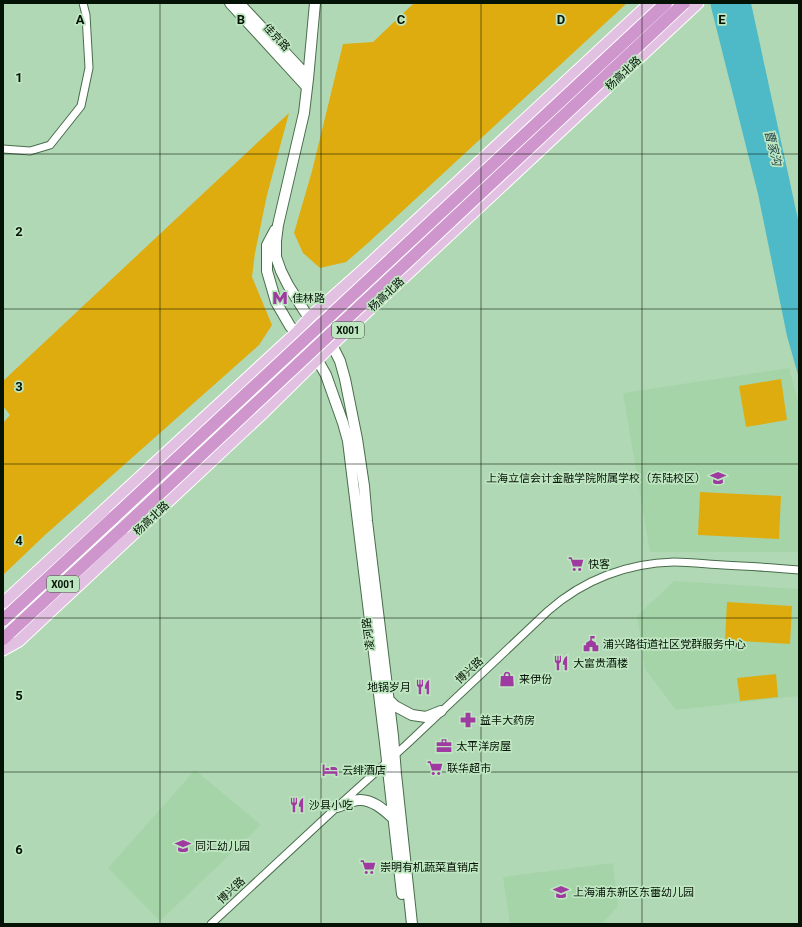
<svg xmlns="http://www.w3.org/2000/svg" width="802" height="927" font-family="Roboto,'Noto Sans SC',sans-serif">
<rect width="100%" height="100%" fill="#b1d8b4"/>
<path fill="#a6d4a9" d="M 789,368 L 799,405 L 799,552 L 650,552 L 623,393 Z
M 674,581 L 799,589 L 799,696 L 676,710 L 645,669 L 637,616 Z
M 195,770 L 261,825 L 160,921 L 108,868 Z
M 613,863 L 618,906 L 602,924 L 510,924 L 503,877 Z"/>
<path fill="#dfac0f" d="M 414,3 L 627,3 L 368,243 L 346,262 L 320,268 L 303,253 L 294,233 L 312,171 L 343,44 L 373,42 Z
M 289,113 L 267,195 L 255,253 L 252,277 L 272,325 L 259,345 L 45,535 L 3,575 L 3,423 L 10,415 L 3,406 L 3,381 Z
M 781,379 L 787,420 L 746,427 L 739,386 Z
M 700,492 L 781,496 L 779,539 L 698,535 Z
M 727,602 L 792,606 L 790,644 L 725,640 Z
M 776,674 L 778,697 L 740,701 L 737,678 Z"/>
<path fill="#4ebac7" d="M 710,3 L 751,3 L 799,224 L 799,378 L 787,336 L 758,194 Z"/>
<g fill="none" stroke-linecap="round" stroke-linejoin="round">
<defs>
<path id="street" d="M 3,149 L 30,151 L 50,145 L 81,106 L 89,68 L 86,15 L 83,3
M 211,924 L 337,807 L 406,745 L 548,611 C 583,580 627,563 674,562 C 690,562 706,564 723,565 C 748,566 774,568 799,570"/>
<path id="secondary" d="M 230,3 L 307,87
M 239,3 L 294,62 L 306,75
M 315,3 L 308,79 L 304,113 L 278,225 L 276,241 L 276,257 L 281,271 L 288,285 L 305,312 L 332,345 L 340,361 L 345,379 L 357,439 L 364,486 L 367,521 L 393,736 L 396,774 L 412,924
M 275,230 L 267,245 L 267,271 L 276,302 L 290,326 L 317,359 L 326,375 L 343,423 L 348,441 L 385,743 L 402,894
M 388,699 L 395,706 L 412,715 L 426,717 L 441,711
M 337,807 C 344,805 352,800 359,800 C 372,799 384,810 393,818"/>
<path id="primary" d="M 3,603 L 296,333 L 310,317 L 365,268 L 650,3
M 3,650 L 19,641 L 261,415 L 338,339 L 698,3"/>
<path id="highway" d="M 3,620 L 114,517
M 3,639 L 123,528"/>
</defs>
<use href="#street" stroke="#496d4c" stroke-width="9"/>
<use href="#secondary" stroke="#496d4c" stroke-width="12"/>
<use href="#primary" stroke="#fff" stroke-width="13"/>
<use href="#highway" stroke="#fff" stroke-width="14"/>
<use href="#street" stroke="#fff" stroke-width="7"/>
<use href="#secondary" stroke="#fff" stroke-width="10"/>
<use href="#primary" stroke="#e2c0e1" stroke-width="11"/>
<use href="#highway" stroke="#ce96cd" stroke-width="12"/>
<defs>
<path id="highway-bridge" d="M 114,517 L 666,3
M 123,528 L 684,3"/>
</defs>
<use href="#highway-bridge" stroke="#fff" stroke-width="14" stroke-linecap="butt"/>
<use href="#highway-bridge" stroke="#ce96cd" stroke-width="12"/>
</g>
<path fill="none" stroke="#051206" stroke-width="1" stroke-opacity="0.55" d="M 160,3 L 160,924M 321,3 L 321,924M 481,3 L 481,924M 642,3 L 642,924M 3,154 L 799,154M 3,309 L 799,309M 3,464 L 799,464M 3,618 L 799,618M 3,772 L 799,772"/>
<defs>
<symbol id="metro-bare" viewBox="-9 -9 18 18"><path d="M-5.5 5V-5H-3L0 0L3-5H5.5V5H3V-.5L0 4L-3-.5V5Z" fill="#9e3aa0" stroke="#bee6c0" stroke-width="2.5" paint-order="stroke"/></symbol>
<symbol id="school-bare" viewBox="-9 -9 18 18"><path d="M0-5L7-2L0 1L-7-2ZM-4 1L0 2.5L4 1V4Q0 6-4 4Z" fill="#9e3aa0" stroke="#bee6c0" stroke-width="2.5" paint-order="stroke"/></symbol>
<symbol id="supermarket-bare" viewBox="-9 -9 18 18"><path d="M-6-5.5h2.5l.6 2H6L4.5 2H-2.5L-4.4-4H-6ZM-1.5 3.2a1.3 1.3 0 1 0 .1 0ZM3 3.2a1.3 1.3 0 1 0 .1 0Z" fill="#9e3aa0" stroke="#bee6c0" stroke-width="2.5" paint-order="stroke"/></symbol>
<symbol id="civic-bare" viewBox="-9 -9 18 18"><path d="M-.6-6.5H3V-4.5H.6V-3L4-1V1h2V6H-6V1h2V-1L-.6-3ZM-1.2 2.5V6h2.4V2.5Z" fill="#9e3aa0" stroke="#bee6c0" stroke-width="2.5" paint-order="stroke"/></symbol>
<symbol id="restaurant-bare" viewBox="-9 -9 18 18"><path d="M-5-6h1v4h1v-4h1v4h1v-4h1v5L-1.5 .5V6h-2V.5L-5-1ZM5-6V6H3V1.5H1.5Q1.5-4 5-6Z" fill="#9e3aa0" stroke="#bee6c0" stroke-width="2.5" paint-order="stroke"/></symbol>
<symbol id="shop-bare" viewBox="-9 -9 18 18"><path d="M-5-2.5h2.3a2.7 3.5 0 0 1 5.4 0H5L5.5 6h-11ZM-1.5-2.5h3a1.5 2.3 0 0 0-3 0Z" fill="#9e3aa0" stroke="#bee6c0" stroke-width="2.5" paint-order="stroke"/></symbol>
<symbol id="pharmacy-bare" viewBox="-9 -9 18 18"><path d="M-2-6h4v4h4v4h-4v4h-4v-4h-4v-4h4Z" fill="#9e3aa0" stroke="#bee6c0" stroke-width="2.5" paint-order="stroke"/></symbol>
<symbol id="office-bare" viewBox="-9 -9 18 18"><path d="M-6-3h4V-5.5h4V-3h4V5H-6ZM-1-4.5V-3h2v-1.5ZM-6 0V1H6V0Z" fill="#9e3aa0" stroke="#bee6c0" stroke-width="2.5" paint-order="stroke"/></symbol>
<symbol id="hotel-bare" viewBox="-9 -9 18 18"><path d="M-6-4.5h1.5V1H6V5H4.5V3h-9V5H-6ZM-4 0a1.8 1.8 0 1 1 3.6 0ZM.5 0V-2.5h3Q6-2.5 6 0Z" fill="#9e3aa0" stroke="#bee6c0" stroke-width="2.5" paint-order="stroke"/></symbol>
</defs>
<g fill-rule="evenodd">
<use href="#metro-bare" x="269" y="287" width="22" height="22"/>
<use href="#school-bare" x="707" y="467" width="22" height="22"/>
<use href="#supermarket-bare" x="565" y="553" width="22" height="22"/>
<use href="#civic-bare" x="580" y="633" width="22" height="22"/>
<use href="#restaurant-bare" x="550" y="652" width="22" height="22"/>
<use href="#shop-bare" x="496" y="668" width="22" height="22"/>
<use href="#restaurant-bare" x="412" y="676" width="22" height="22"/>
<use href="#pharmacy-bare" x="457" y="709" width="22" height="22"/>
<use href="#office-bare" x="433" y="735" width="22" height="22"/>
<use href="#supermarket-bare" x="424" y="757" width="22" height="22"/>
<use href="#hotel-bare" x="319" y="759" width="22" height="22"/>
<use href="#restaurant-bare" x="286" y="794" width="22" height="22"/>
<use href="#school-bare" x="172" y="835" width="22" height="22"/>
<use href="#supermarket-bare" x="357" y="856" width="22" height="22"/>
<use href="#school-bare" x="550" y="881" width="22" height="22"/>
</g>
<g text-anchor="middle" stroke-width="3.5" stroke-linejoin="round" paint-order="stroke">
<g fill="#bee6c0" stroke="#3c523e" stroke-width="1">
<rect x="332" y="322" width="32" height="16" rx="3"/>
<rect x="47" y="576" width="32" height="16" rx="3"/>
</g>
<g font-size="10" font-weight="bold" fill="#051206">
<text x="348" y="334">X001</text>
<text x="63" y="588">X001</text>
</g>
<g font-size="11" fill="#051206" stroke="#bee6c0">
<text transform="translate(277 37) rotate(47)" y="4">佳京路</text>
<text transform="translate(623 73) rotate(-43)" y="4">杨高北路</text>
<text transform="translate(386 294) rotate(-43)" y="4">杨高北路</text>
<text transform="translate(151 518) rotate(-43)" y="4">杨高北路</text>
<text transform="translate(368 634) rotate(-97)" y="4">凌河路</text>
<text transform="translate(469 670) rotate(-43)" y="4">博兴路</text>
<text transform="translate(231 890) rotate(-43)" y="4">博兴路</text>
</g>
<g font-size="11" fill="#051206" stroke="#bee6c0" text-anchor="start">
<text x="292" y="302">佳林路</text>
<text x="706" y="482" text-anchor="end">上海立信会计金融学院附属学校（东陆校区）</text>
<text x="588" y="568">快客</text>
<text x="603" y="648">浦兴路街道社区党群服务中心</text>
<text x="573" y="667">大富贵酒楼</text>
<text x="519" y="683">来伊份</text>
<text x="411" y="691" text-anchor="end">地锅岁月</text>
<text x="480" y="724">益丰大药房</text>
<text x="456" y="750">太平洋房屋</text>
<text x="447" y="772">联华超市</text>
<text x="342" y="774">云绯酒店</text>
<text x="309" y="809">沙县小吃</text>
<text x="195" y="850">同汇幼儿园</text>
<text x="380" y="871">崇明有机蔬菜直销店</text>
<text x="573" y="896">上海浦东新区东蕾幼儿园</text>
</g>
<g font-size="12" font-style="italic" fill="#2b4b50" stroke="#bee6c0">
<text transform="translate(773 148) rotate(76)" y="4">曹家沟</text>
</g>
</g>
<g font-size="13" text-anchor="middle" font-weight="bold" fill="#051206" stroke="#bee6c0" stroke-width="3.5" stroke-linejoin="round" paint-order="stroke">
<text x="80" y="24">A</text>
<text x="241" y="24">B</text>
<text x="401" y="24">C</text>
<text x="561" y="24">D</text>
<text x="722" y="24">E</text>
<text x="19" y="82">1</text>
<text x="19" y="236">2</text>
<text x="19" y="391">3</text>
<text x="19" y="545">4</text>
<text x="19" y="700">5</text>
<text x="19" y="854">6</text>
</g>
<rect width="802" height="927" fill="none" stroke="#051206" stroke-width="8"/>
</svg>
